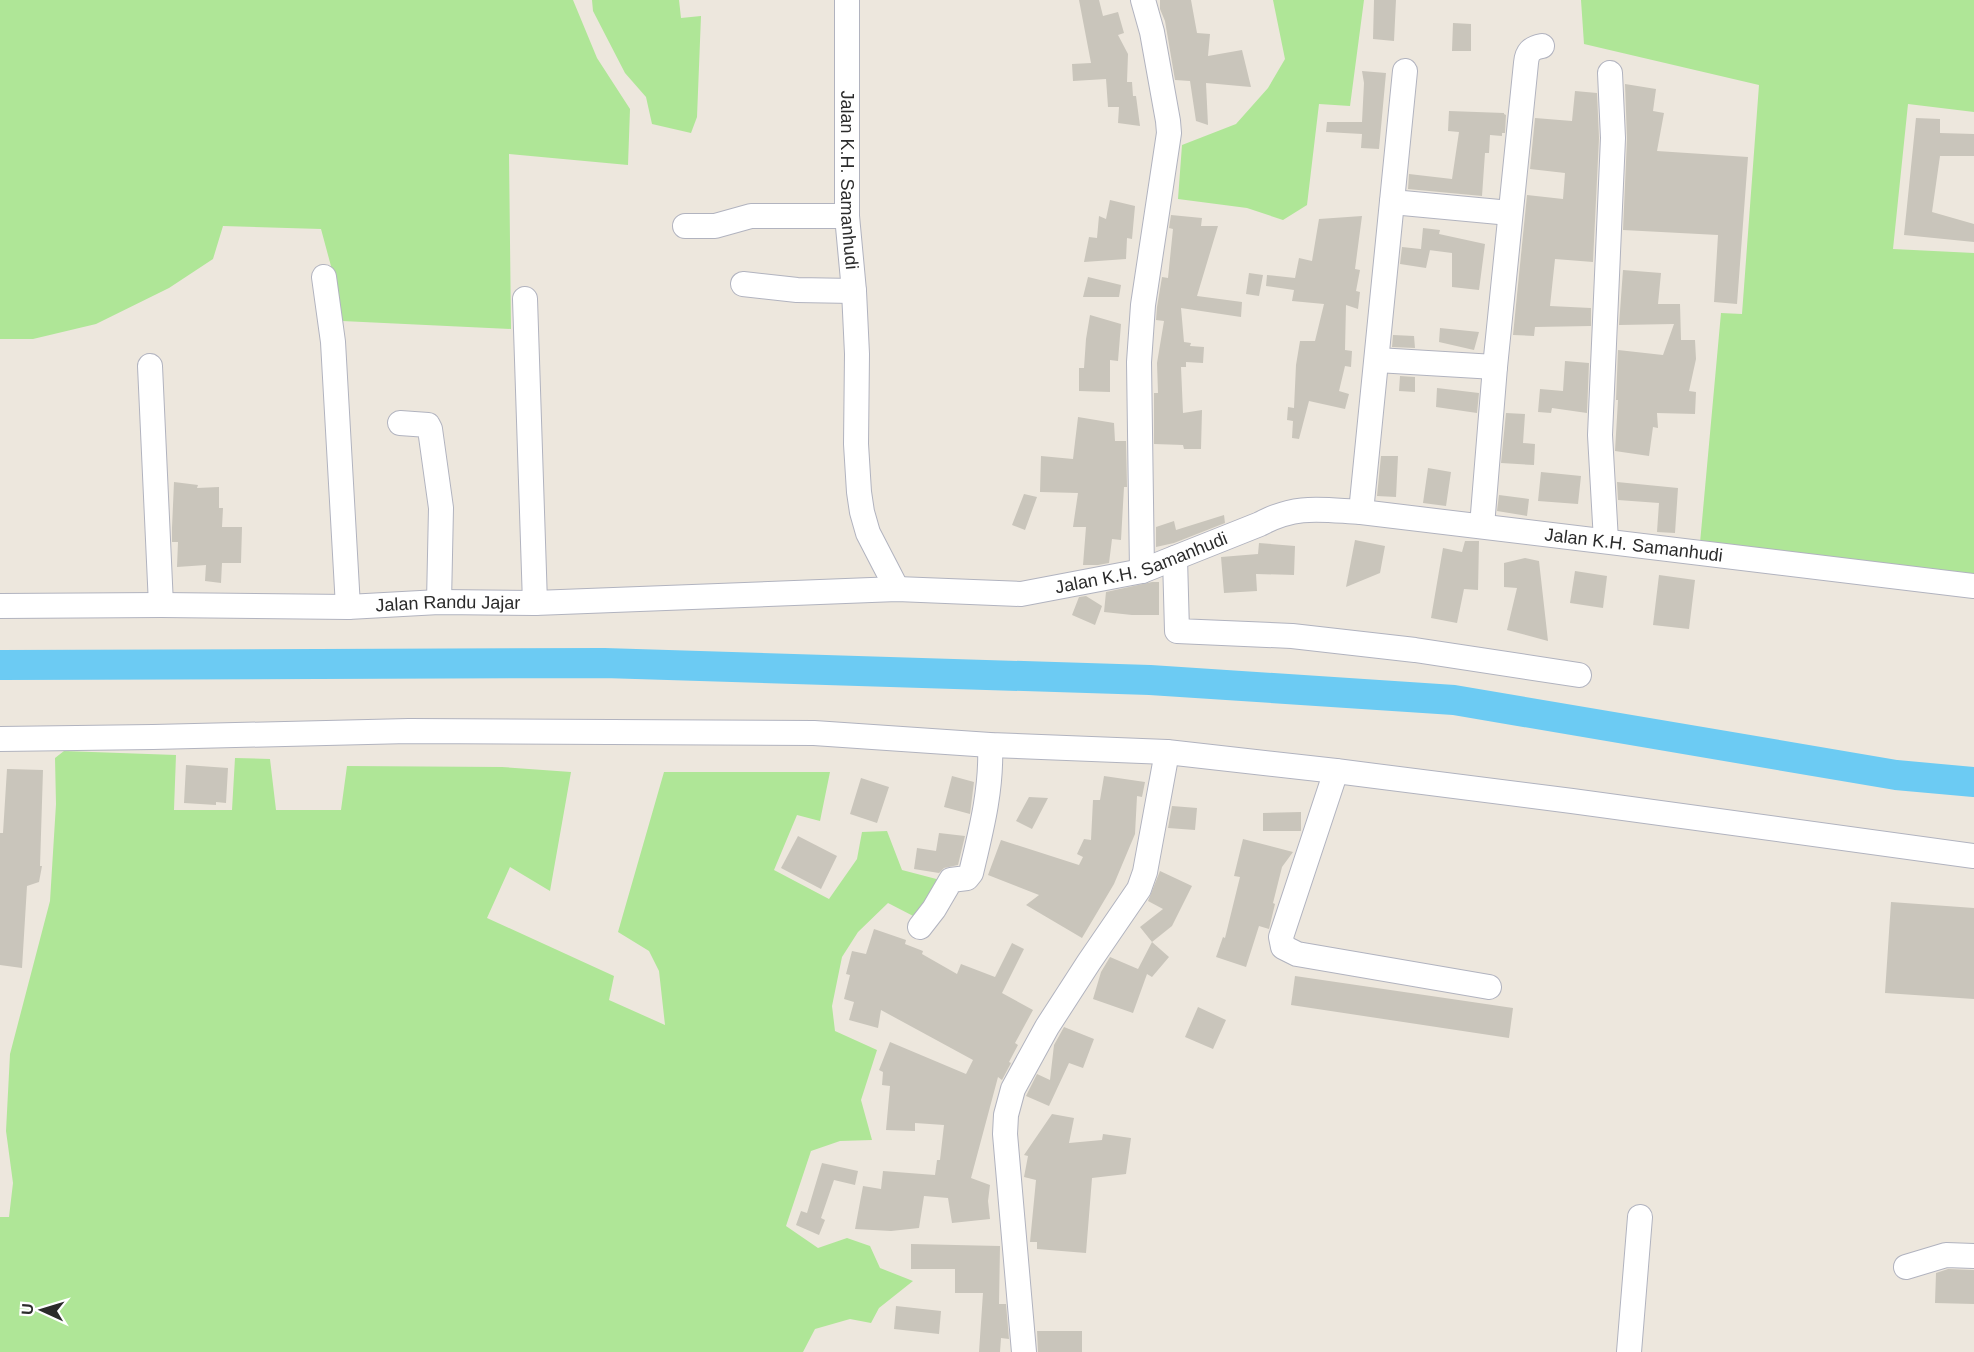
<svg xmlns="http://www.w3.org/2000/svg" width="1974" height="1352" font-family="Arial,sans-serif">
<rect width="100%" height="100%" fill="#ede7dd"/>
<path fill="#afe697" d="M 0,0 L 573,0 L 597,58 L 630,109 L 628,165 L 509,154 L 511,329 L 342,321 L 335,281 L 321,229 L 223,226 L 213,259 L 169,288 L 96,324 L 33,339 L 0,339 Z
M 592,0 L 679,0 L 681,18 L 701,16 L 697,117 L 691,133 L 652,124 L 646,97 L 625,73 L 593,11 Z
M 1273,0 L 1364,0 L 1350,106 L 1319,104 L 1307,205 L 1283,220 L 1247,208 L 1178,199 L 1182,145 L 1236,124 L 1268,88 L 1285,59 Z
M 1581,0 L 1974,0 L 1974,112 L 1908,104 L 1893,249 L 1974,253 L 1974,578 L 1700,543 L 1721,313 L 1742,314 L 1759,85 L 1584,44 Z
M 64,751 L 176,755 L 174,810 L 232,810 L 235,758 L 270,759 L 276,810 L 341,810 L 347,766 L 502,767 L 571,772 L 550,891 L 510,867 L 487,918 L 614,976 L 609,1000 L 665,1025 L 659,971 L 649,951 L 618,932 L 664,772 L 830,772 L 820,821 L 797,815 L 774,870 L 829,899 L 857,859 L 862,832 L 887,831 L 902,870 L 944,881 L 919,919 L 888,903 L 858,932 L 842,957 L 832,1006 L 835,1031 L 877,1050 L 861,1100 L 872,1140 L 840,1141 L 811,1151 L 786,1226 L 818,1248 L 847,1238 L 870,1246 L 880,1268 L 913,1281 L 879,1308 L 871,1323 L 850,1319 L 815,1329 L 803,1352 L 0,1352 L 0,1217 L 9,1217 L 13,1183 L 6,1131 L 10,1054 L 50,901 L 56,804 L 55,758 Z"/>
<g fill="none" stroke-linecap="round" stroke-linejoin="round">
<path stroke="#6ccbf3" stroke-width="30" d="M 0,665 L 604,663 L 1150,680 L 1454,700 L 1896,775 L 1974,782"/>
</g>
<path fill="#c9c5bb" d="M 1079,0 L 1099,0 L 1103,16 L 1118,12 L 1124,33 L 1118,35 L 1128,54 L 1127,82 L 1132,82 L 1133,96 L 1136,96 L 1140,126 L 1118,123 L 1119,107 L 1108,107 L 1106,79 L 1073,81 L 1072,64 L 1091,63 Z
M 1160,0 L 1191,0 L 1197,33 L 1210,34 L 1208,56 L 1242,50 L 1251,87 L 1206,83 L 1208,125 L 1196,121 L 1190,81 L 1175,80 L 1165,21 L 1160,9 Z
M 1374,0 L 1396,0 L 1394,41 L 1373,39 Z
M 1453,23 L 1471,24 L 1471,51 L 1452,51 Z
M 1362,71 L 1386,73 L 1379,149 L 1361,148 L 1362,134 L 1326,132 L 1327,122 L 1362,122 L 1364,83 Z
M 1625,84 L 1656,89 L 1653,111 L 1664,113 L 1657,151 L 1748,157 L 1737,304 L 1714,302 L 1718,235 L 1623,230 L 1627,139 Z
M 1575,91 L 1597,93 L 1599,138 L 1593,262 L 1555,259 L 1550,306 L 1591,308 L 1591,326 L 1535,327 L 1534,336 L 1513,335 L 1527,195 L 1563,199 L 1565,173 L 1530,169 L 1535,118 L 1572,121 Z
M 1449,111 L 1504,113 L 1504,114 L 1506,115 L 1505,133 L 1502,133 L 1502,136 L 1490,135 L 1489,153 L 1485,153 L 1482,196 L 1408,189 L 1409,174 L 1452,179 L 1459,132 L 1448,131 Z
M 1916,118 L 1940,119 L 1940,133 L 1974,134 L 1974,156 L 1940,156 L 1932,212 L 1974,224 L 1974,242 L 1904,235 Z
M 1110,200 L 1135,206 L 1132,239 L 1127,238 L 1126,259 L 1084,262 L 1089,237 L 1097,238 L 1099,216 L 1106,219 Z
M 1171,215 L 1202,218 L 1201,226 L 1218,226 L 1197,296 L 1242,302 L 1241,317 L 1181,308 L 1184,342 L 1191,343 L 1190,346 L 1204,347 L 1203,363 L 1186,362 L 1186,367 L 1181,367 L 1183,413 L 1202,410 L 1201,449 L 1184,449 L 1183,445 L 1154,444 L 1154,393 L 1158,393 L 1157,363 L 1164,321 L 1156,320 L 1157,307 L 1162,277 L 1168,278 L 1173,229 L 1169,228 Z
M 1362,216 L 1355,269 L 1360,270 L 1356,291 L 1360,292 L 1358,309 L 1346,305 L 1345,350 L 1352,351 L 1351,367 L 1345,366 L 1339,391 L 1349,394 L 1345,409 L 1309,401 L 1299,439 L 1292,438 L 1293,421 L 1287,420 L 1288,407 L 1294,408 L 1296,365 L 1300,341 L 1315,341 L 1324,304 L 1292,301 L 1294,290 L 1266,286 L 1267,275 L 1295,278 L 1299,258 L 1312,261 L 1319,219 Z
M 1423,228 L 1440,230 L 1439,234 L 1485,244 L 1479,290 L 1452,287 L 1452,253 L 1421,249 Z
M 1402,247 L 1430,250 L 1426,268 L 1400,264 Z
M 1623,270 L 1661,273 L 1658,304 L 1680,304 L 1681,340 L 1695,340 L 1696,359 L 1689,391 L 1696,392 L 1695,414 L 1657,413 L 1658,428 L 1653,427 L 1649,456 L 1615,451 L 1618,400 L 1616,400 L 1618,350 L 1663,355 L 1674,324 L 1619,325 Z
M 1249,273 L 1263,275 L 1259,296 L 1246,294 Z
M 1088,277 L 1121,285 L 1119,297 L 1083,297 Z
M 1090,315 L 1121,324 L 1118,361 L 1110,360 L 1110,392 L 1079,391 L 1079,368 L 1084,368 L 1086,339 Z
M 1440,328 L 1479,332 L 1474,350 L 1439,342 Z
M 1393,335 L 1414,336 L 1415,348 L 1392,347 Z
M 1565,361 L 1589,363 L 1587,413 L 1552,408 L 1551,413 L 1538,412 L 1540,389 L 1563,391 Z
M 1400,376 L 1415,377 L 1415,392 L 1399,391 Z
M 1437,388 L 1479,393 L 1477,413 L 1436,407 Z
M 1506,413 L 1525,414 L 1523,443 L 1535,444 L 1534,465 L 1501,463 Z
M 1078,417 L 1114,423 L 1115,441 L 1126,441 L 1127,487 L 1124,487 L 1121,540 L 1112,539 L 1109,563 L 1098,565 L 1083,565 L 1086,527 L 1073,527 L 1078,493 L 1040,492 L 1041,456 L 1073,459 Z
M 1381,456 L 1398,456 L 1396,497 L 1377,496 Z
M 1428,468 L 1451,472 L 1446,506 L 1423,503 Z
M 1541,472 L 1581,476 L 1578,504 L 1538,501 Z
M 174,482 L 198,485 L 197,488 L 219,487 L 219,508 L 223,508 L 222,527 L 242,527 L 241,563 L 222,563 L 221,583 L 205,581 L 206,565 L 177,567 L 178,542 L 172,542 L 172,528 Z
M 1617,482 L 1678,488 L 1675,533 L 1657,532 L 1659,503 L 1618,500 Z
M 1024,494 L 1037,497 L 1025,530 L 1012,525 Z
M 1499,495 L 1529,499 L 1527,516 L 1497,511 Z
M 1224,515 L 1225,523 L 1174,543 L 1156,547 L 1156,527 L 1174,521 L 1176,530 Z
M 1355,540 L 1385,546 L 1380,573 L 1346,587 Z
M 1465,541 L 1479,541 L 1478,590 L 1464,589 L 1457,623 L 1431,618 L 1443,548 L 1462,552 Z
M 1259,543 L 1295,546 L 1294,575 L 1256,574 L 1257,591 L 1224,593 L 1221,557 L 1258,554 Z
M 1525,558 L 1539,561 L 1548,641 L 1507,630 L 1517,588 L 1504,587 L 1504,563 Z
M 1575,571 L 1607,576 L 1603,608 L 1570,603 Z
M 1659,575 L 1695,580 L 1689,629 L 1653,625 Z
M 1152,582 L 1159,582 L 1159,615 L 1132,615 L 1104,612 L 1106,592 Z
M 1086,596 L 1102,606 L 1095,625 L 1072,615 L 1079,597 Z
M 186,765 L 228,768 L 226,803 L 216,802 L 216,805 L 184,803 Z
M 7,769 L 43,770 L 40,866 L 42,866 L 39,882 L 27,886 L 22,968 L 0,965 L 0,833 L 3,833 Z
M 952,776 L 974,782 L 970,814 L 944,807 Z
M 1104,776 L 1145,782 L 1142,797 L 1137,796 L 1135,834 L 1114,884 L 1082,938 L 1026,905 L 1039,895 L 988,875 L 1001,840 L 1079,865 L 1083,857 L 1077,854 L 1084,839 L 1091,840 L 1093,800 L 1100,800 Z
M 861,778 L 889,787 L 877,823 L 850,814 Z
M 1029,797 L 1048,798 L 1032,829 L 1016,821 Z
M 1172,806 L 1197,808 L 1195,830 L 1168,828 Z
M 1301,812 L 1301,831 L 1263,831 L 1263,813 Z
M 939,833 L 965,836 L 958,865 L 944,868 L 939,873 L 914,869 L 917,848 L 936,851 Z
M 798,836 L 837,856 L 821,889 L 781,868 Z
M 1243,839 L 1293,852 L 1282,867 L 1273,903 L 1275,904 L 1269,929 L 1259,926 L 1246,967 L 1216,957 L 1223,937 L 1225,938 L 1240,877 L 1234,876 Z
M 1160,871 L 1192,886 L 1172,926 L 1152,942 L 1140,927 L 1163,909 L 1148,901 Z
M 1891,902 L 1974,908 L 1974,999 L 1885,993 Z
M 874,929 L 906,940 L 905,944 L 923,951 L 922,954 L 957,974 L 961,964 L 995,977 L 1012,943 L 1024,949 L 1002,993 L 1033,1010 L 1015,1043 L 1018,1045 L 1009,1062 L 1011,1063 L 1002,1080 L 998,1077 L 971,1178 L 990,1185 L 988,1201 L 990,1219 L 952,1223 L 948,1198 L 924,1196 L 919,1228 L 891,1231 L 855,1229 L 863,1186 L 881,1189 L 883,1171 L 935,1175 L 937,1160 L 940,1160 L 944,1125 L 915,1123 L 915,1131 L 886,1130 L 890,1086 L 882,1085 L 883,1072 L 879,1070 L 890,1042 L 966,1074 L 973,1060 L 881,1010 L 878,1028 L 849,1020 L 854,1002 L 844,999 L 850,975 L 846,974 L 852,951 L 866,954 Z
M 1152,942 L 1169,957 L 1152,977 L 1147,974 L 1133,1013 L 1093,999 L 1101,972 L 1110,957 L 1138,969 Z
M 1295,976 L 1513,1008 L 1509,1038 L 1291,1005 Z
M 1198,1007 L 1226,1020 L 1213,1049 L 1185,1037 Z
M 1064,1027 L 1094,1039 L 1083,1068 L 1069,1063 L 1049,1106 L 1026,1096 L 1037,1074 L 1050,1080 L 1054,1045 Z
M 1052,1114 L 1074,1118 L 1069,1143 L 1102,1140 L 1103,1134 L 1131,1138 L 1126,1174 L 1092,1178 L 1086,1253 L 1037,1249 L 1037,1242 L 1030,1242 L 1036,1180 L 1024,1177 L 1028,1156 L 1024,1155 Z
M 822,1163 L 858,1171 L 855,1185 L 834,1180 L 821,1218 L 825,1220 L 819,1235 L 796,1225 L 801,1211 L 807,1213 Z
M 911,1244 L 1000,1246 L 999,1304 L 1006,1304 L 1009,1339 L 1001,1338 L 1000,1352 L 979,1352 L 983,1293 L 955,1293 L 955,1269 L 911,1269 Z
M 1948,1269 L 1974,1270 L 1974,1304 L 1935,1303 L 1936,1273 Z
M 896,1306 L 941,1311 L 939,1334 L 894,1329 Z
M 1037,1331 L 1082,1331 L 1082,1352 L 1038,1352 Z"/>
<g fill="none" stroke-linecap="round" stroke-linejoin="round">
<defs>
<g id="minor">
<path id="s1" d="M 847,0 L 847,216 L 854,291 L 857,354 L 856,444 L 859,492 L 862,512 L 868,533 L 897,589"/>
<path d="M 1392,202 L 1510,213"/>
<path d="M 685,226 L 715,226 L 751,216 L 847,216"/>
<path d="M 324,277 L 333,342 L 348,607"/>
<path d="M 743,284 L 797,290 L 854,291"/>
<path d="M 525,299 L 535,603"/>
<path d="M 1377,360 L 1495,367"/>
<path d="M 150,366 L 161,605"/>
<path d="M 400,423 L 428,425 L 430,429 L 441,508 L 439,602"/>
<path d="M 1361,512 L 1405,71"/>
<path d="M 1482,526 L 1495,367 L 1526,63 C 1527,52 1531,48 1542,46"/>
<path d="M 1606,541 L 1600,435 L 1613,138 L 1610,73"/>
<path d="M 1175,558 L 1177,631 L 1292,636 L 1415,650 L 1579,675"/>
<path d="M 1142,571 L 1139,362 L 1143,305 L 1169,133 L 1168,121 L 1152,32 L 1143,0"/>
<path id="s2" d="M 0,606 L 161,605 L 348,607 L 439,602 L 535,603 L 897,589 L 1021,594 L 1142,571 L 1260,524 C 1297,504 1322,510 1361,512 L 1974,586"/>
<path d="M 0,739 L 153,737 L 409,731 L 814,733 L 990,745 L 1167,752 L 1336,771 L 1572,801 L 1974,856"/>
<path d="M 1336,771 L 1281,937 L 1283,947 L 1297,954 L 1489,987"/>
<path d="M 920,927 L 934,909 L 951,880 L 967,878 L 971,873 C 981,831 992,789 990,745"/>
<path d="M 1906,1267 L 1946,1255 L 1974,1256"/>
<path d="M 1024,1352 L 1005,1134 L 1006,1115 L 1013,1089 L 1047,1027 L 1089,962 L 1139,889 L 1145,872 L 1167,752"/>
<path d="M 1629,1352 L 1640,1217"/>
</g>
</defs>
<use href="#minor" stroke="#b1b3bf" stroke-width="26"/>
<use href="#minor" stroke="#fff" stroke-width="24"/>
</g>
<g text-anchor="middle" stroke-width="4.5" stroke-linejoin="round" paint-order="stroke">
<g font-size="18" fill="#2b2b2b" stroke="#fff">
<text dy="6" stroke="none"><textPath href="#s1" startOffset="180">Jalan K.H. Samanhudi</textPath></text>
<text dy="6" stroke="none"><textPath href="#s2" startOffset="1650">Jalan K.H. Samanhudi</textPath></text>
<text dy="6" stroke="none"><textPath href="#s2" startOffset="1146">Jalan K.H. Samanhudi</textPath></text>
<text dy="6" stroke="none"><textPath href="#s2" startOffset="448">Jalan Randu Jajar</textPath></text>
</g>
</g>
<g transform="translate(42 1310) rotate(274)" stroke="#ffffff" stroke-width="4.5" paint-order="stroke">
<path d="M0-4.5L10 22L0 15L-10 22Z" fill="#2b2b2b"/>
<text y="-9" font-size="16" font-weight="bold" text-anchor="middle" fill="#2b2b2b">U</text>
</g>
</svg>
